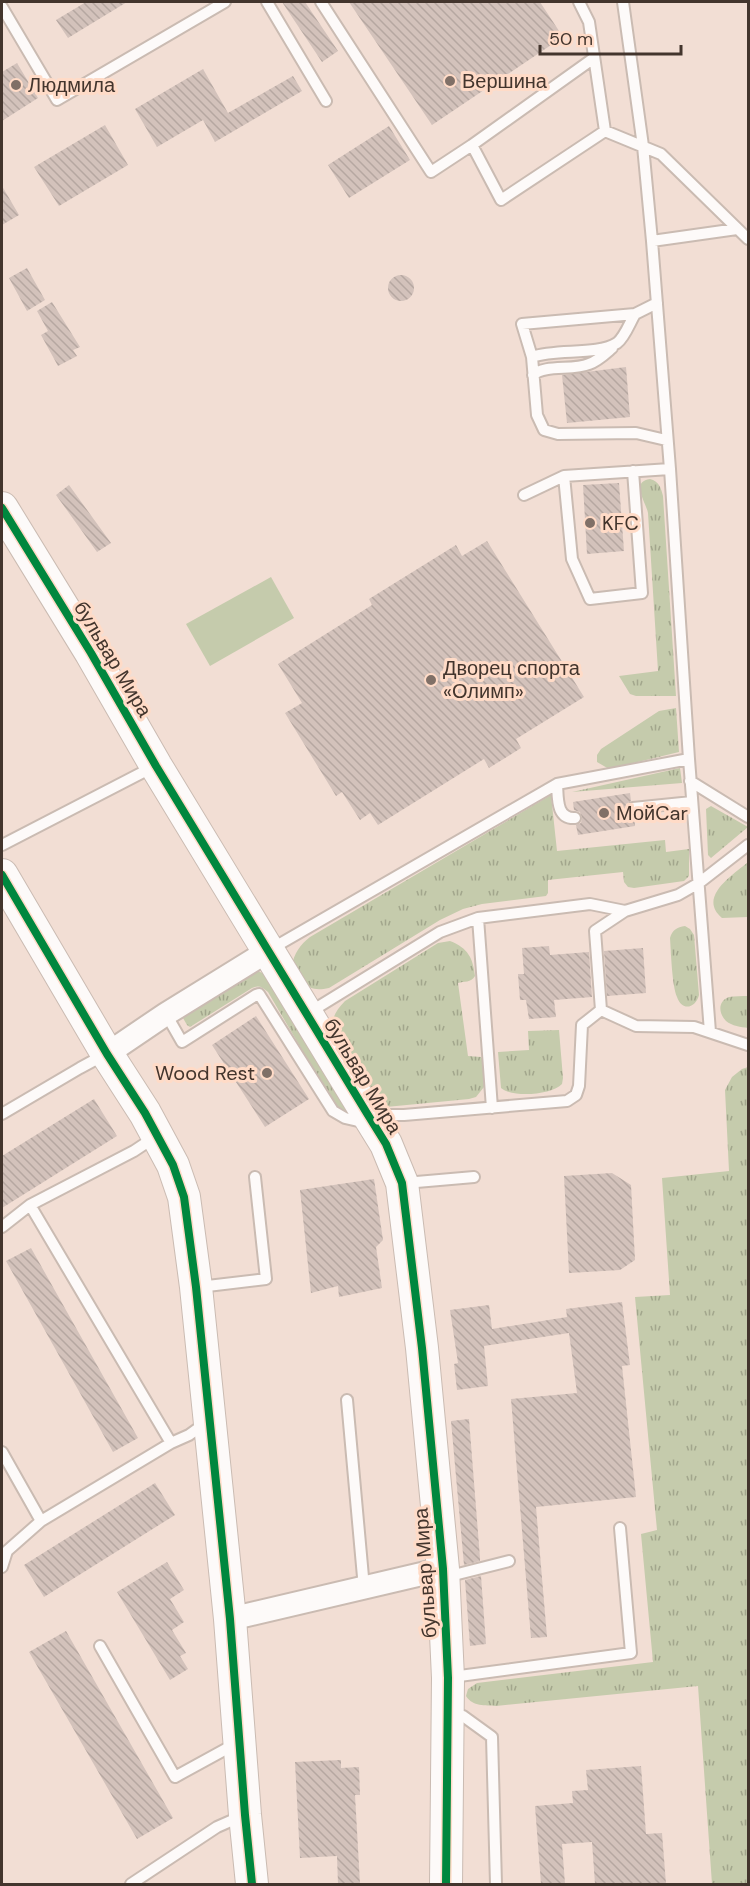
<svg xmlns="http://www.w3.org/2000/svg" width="750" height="1886" font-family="'DM Sans',sans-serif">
<defs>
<pattern id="grass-tufts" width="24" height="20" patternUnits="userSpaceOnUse" patternTransform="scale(1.5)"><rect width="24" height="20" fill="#c5cbac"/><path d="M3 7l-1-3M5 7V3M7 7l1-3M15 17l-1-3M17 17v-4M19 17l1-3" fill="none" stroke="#a2a68c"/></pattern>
<pattern id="building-back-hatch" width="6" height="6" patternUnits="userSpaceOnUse" patternTransform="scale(1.5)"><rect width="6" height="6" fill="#d3c2bb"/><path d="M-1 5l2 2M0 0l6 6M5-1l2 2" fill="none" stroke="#b6a7a1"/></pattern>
</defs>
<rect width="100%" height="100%" fill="#f2ded4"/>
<path fill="url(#grass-tufts)" d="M 650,479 C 659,481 661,488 663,496 L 676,696 L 636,696 L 630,694 L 619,676 L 658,671 L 648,513 C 646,502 630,482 650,479 Z
M 676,708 L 679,752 L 609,769 L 597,762 L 597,755 L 601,749 L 659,711 Z
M 680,768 L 682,783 L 572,792 Z
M 551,795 L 557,851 L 665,840 L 666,852 L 689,849 L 689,876 L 684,881 L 634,888 L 628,887 L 624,882 L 623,872 L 548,880 L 548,893 L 546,896 L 482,904 L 463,909 L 440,920 L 329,988 C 306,993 304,982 292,966 C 294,953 300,945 310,937 Z
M 711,806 L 748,827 L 711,858 L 708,855 L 706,809 Z
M 748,862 L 748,917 L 722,918 C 697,897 733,875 748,862 Z
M 685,926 L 690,929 L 694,935 L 699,995 C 696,1008 682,1012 677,997 C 672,985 671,953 670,938 C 672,930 677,927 685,926 Z
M 450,941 C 468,948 473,958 475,976 C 471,983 464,981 458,983 L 468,1056 L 481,1057 L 483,1060 L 484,1087 L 476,1097 L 469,1099 L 386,1107 L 379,1104 L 331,1030 C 332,1018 336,1010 345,1001 L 438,943 Z
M 257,971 L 266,974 L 356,1116 L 340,1111 L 336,1108 L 268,992 C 262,987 259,985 252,988 L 190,1027 L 187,1025 L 183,1018 L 185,1016 L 249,974 Z
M 748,996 L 748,1028 C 741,1027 732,1026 726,1021 C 718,1013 718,1001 729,997 C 735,996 742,996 748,996 Z
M 559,1030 L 563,1078 L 562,1084 C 552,1095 512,1098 501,1088 L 498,1052 L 529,1050 L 528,1031 Z
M 748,1067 L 748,1884 L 712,1884 L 698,1686 L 496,1706 C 485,1705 473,1707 466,1696 L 468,1689 L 477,1683 L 653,1662 L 641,1534 L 657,1530 L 635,1297 L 670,1295 L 662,1178 L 729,1171 L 725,1090 L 732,1077 L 742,1069 Z"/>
<path fill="#c5cbac" d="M 271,577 L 294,618 L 210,666 L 186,624 Z"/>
<path fill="url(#building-back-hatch)" d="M 86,2 L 127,2 L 68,38 L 56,20 Z
M 282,2 L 305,2 L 338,51 L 322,62 Z
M 349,2 L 540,2 L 563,37 L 432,125 Z
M 17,63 L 38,98 L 2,121 L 2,72 Z
M 203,69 L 228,113 L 293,76 L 302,91 L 215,142 L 203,120 L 157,147 L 135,109 Z
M 105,125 L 128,165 L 59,206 L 34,167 Z
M 389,126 L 410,160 L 349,198 L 328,165 Z
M 2,186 L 19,215 L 2,225 Z
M 27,268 L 45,300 L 27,311 L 9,278 Z
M388 288a13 13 0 1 1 26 0a13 13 0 1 1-26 0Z
M 52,302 L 80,347 L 73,350 L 77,356 L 58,366 L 41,335 L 48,331 L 37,311 Z
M 626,367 L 630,417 L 567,423 L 562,375 Z
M 619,483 L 624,551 L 587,554 L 583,485 Z
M 69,485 L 111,543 L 97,552 L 56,495 Z
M 487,541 L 584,697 L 516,739 L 521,748 L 489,768 L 484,759 L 378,825 L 370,813 L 360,820 L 342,792 L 336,796 L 285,713 L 302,703 L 278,664 L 372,605 L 369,599 L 456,545 L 462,556 Z
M 630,793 L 631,801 L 626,804 L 626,809 L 629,815 L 634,815 L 635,826 L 578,835 L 576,825 L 581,823 L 582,818 L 580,812 L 574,810 L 573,802 Z
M 549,946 L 550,955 L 589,952 L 592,997 L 554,1000 L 556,1017 L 529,1019 L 526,1000 L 520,1000 L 518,974 L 524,974 L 522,948 Z
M 643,948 L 646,993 L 607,996 L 604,951 Z
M 256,1016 L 309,1099 L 265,1127 L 212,1045 Z
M 94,1099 L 117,1136 L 2,1208 L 2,1156 Z
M 612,1173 L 631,1185 L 635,1260 L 620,1270 L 569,1273 L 564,1176 Z
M 374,1179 L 383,1240 L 376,1247 L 382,1288 L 339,1297 L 338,1286 L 311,1293 L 300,1190 Z
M 31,1248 L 138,1438 L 113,1452 L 6,1261 Z
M 622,1302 L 630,1365 L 622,1366 L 636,1497 L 536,1507 L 547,1637 L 531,1638 L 511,1399 L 577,1393 L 569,1333 L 484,1346 L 488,1386 L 457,1390 L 454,1364 L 458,1363 L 450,1310 L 489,1305 L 492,1329 L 567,1317 L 566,1309 Z
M 469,1419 L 480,1558 L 480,1561 L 464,1565 L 451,1421 Z
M 155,1483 L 175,1515 L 44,1597 L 24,1565 Z
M 167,1562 L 184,1590 L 170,1599 L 184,1622 L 172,1630 L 186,1653 L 180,1656 L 188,1669 L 170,1680 L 117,1592 Z
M 481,1576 L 486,1644 L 470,1646 L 465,1580 Z
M 66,1631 L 173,1818 L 137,1839 L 29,1652 Z
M 341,1760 L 341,1768 L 359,1767 L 360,1795 L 355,1795 L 360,1884 L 338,1884 L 337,1856 L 300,1858 L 295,1762 Z
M 641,1766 L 646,1834 L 662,1833 L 666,1884 L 595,1884 L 592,1842 L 562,1844 L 565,1884 L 541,1884 L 535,1806 L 573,1803 L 572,1791 L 588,1790 L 586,1770 Z"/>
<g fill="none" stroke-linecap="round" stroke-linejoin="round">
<defs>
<path id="lane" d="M 267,2 L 326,101
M 321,2 L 431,172 L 472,145 L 501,200 L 605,131 L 661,154 L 748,239
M 579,2 L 589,22 L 605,131
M 623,2 L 643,146 L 652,241 L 670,469 L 689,759 L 710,1032
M 2,7 L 57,100 L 225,2
M 472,145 L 594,58
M 652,241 L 737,229
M 657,303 L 635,314 L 522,324 L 532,357 L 537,415 L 544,430 L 558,434 L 636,433 L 666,440
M 532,357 C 557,348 596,356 617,343 C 625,337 630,322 635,314
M 533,375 C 545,364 573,371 589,364 C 598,361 605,354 612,348
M 564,476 L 670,469
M 524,495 L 564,476 L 572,559 L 590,599 L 642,593 L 633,471
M 690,781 L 748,817
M 557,784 C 558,798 556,819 575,818
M 633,808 L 692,802
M 2,845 L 153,767
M 748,845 L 699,883 L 678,895 L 625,911 L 595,931 L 601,1010 L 636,1026 L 694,1027 L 748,1045
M 478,918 L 492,1108
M 271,949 L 557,784 L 689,759
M 310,1012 L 440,932 L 478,918 L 590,904 L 625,911
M 166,1014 L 182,1042 L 256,995 L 259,994 L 333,1111 L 345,1118 L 358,1121 L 368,1115 L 404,1115 L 567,1101 L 576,1095 L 579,1086 L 582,1025 L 601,1010
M 2,1114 L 80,1068 L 104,1055
M 405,1183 L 474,1177
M 30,1205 L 171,1443
M 2,1227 L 30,1205 L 134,1151 L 155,1137
M 199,1287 L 266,1279 L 255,1177
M 347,1400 L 364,1588
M 2,1452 L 41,1521
M 2,1567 L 7,1551 L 41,1521 L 171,1443 L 189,1435 L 207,1422
M 446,1577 L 509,1561
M 100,1646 L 175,1777 L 237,1743
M 452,1677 L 631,1653 L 620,1528
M 449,1712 L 463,1716 L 492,1737 L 496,1884
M 131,1884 L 217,1827 L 242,1816"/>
<path id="street" d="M 107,1054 L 166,1014 L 268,951
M 230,1619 L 443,1569"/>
<path id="secondary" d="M 2,508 L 91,653 L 156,766 L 368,1115 L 386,1144 L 402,1183 L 422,1348 L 443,1569 L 448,1678 L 446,1884
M 2,875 L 107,1054 L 145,1113 L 173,1165 L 184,1197 L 196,1287 L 230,1619 L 245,1815 L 252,1884"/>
</defs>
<use href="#lane" stroke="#cabbb2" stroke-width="14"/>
<use href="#street" stroke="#cabbb2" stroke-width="26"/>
<use href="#secondary" stroke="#cabbb2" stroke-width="34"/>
<use href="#lane" stroke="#fdfaf9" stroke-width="10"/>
<use href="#street" stroke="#fdfaf9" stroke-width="22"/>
<use href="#secondary" stroke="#fdfaf9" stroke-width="32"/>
<defs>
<path id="cycleway" d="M 2,508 L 91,653 L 156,766 L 368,1115 L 386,1144 L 402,1183 L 422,1348 L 443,1569 L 448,1678 L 446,1884
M 2,875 L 107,1054 L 145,1113 L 173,1165 L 184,1197 L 196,1287 L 230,1619 L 245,1815 L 252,1884"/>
</defs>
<use href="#cycleway" stroke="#ffdbc7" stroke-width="11"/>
<use href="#cycleway" stroke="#00873e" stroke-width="8"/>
</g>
<g fill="#807067" stroke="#ffdbc7" stroke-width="2">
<circle cx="450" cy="81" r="6"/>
<circle cx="16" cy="85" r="6"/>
<circle cx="590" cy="523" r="6"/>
<circle cx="431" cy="680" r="6"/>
<circle cx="604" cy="813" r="6"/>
<circle cx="267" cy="1073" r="6"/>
</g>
<g text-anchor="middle" stroke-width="6" stroke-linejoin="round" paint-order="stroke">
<g font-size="20" fill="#43352d" stroke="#ffdbc7" text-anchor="start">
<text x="462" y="88">Вершина</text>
<text x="28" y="92">Людмила</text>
<text x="602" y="530">KFC</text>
<text x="443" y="675">Дворец спорта<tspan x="443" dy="23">«Олимп»</tspan></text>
<text x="616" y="820">МойCar</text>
<text x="255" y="1080" text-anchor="end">Wood Rest</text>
</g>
<g font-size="20" fill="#43352d" stroke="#ffdbc7">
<text transform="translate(113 659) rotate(59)" y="7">бульвар Мира</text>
<text transform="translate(363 1076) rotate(59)" y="7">бульвар Мира</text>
<text transform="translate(425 1573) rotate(-94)" y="7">бульвар Мира</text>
</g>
</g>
<rect width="750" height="1886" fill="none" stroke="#43352d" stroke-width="6"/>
<path d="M540 45v9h141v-9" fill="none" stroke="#43352d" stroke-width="3"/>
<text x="549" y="45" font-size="18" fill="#43352d" stroke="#ffdbc7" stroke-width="4.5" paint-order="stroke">50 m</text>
</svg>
